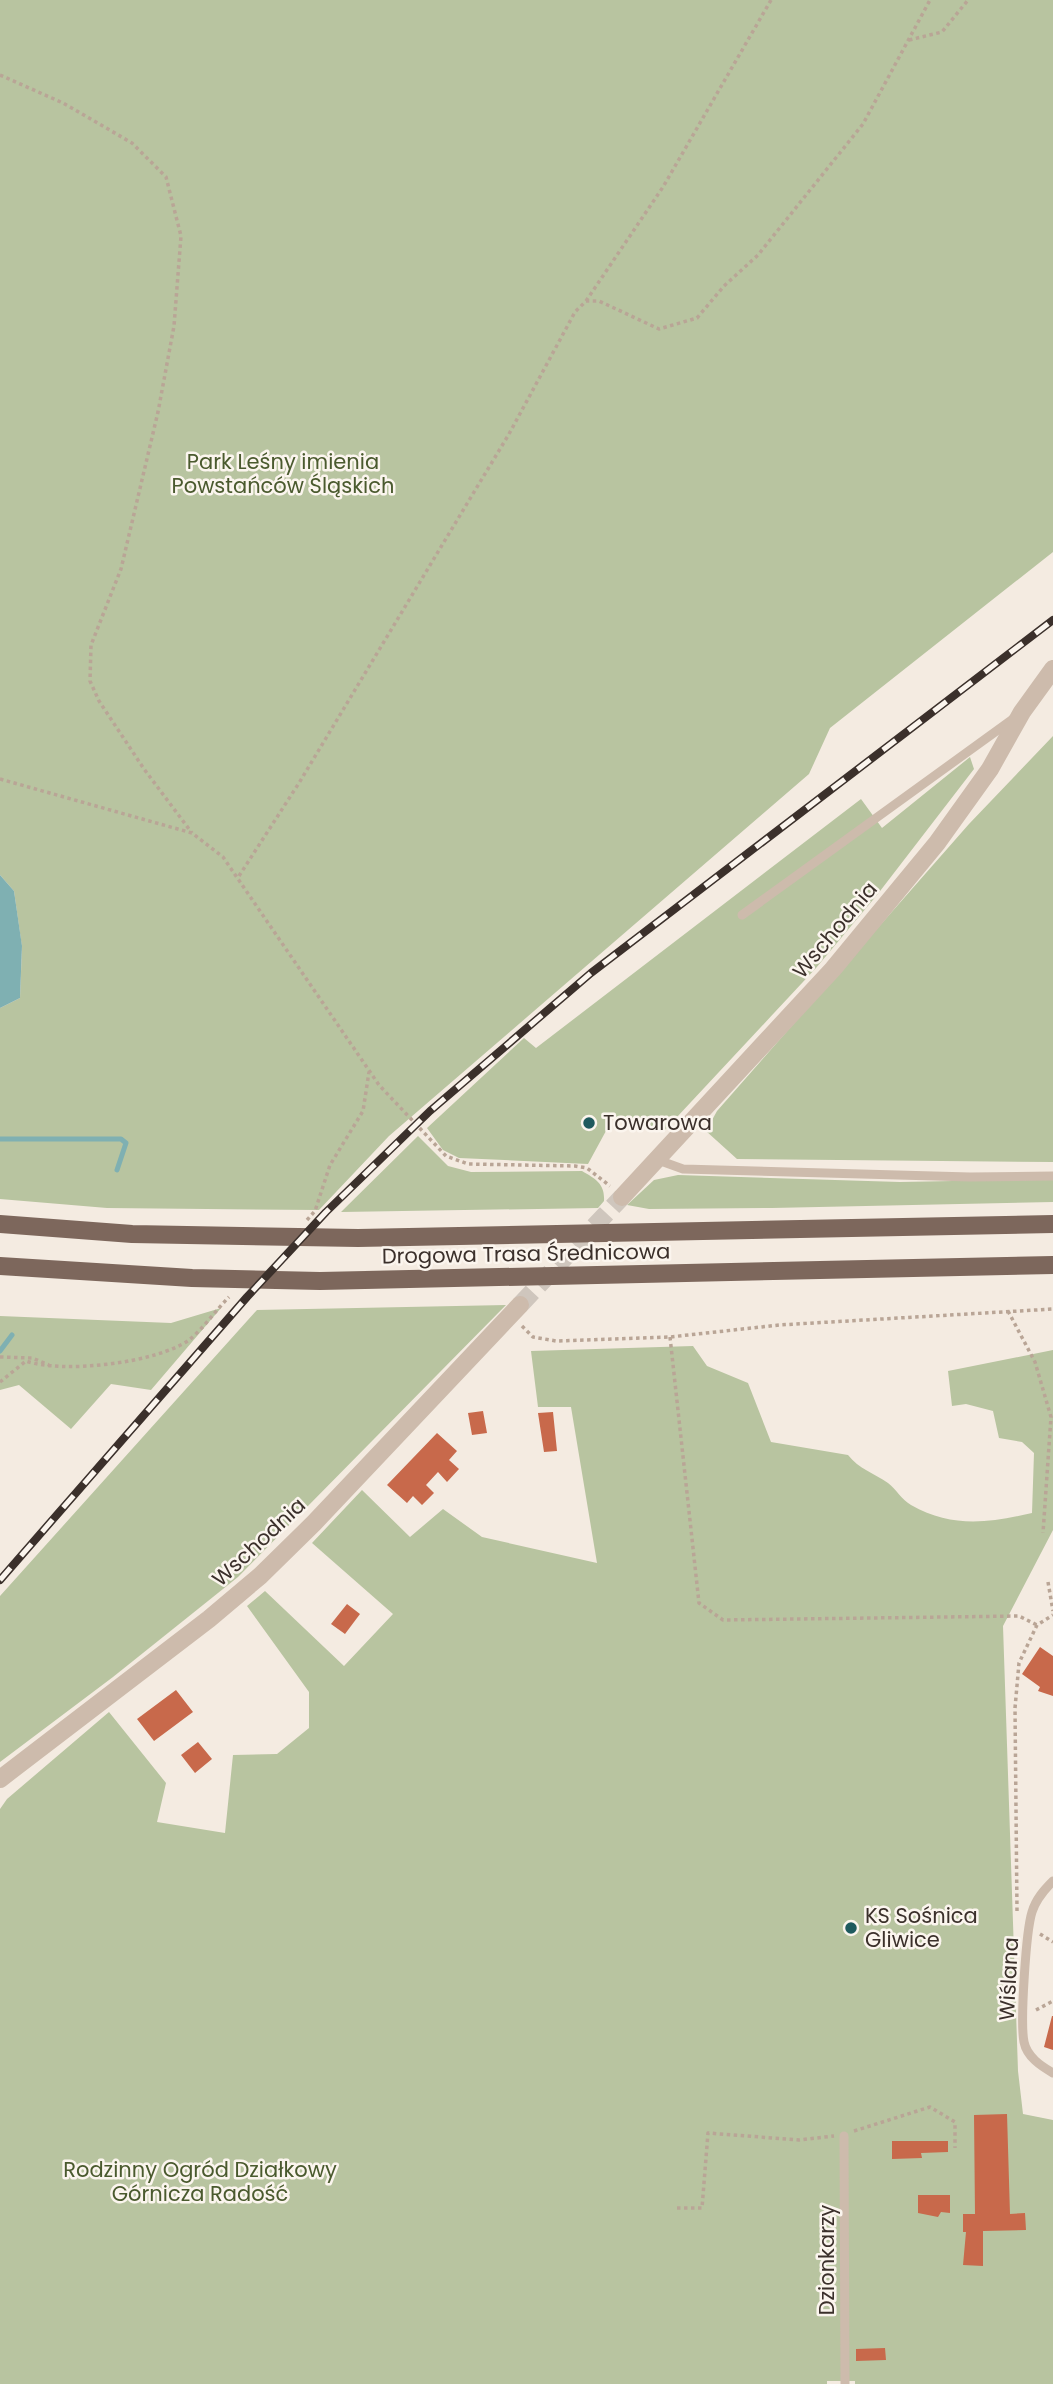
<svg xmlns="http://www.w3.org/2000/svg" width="1053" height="2384" font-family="Poppins,sans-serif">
<rect width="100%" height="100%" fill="#f4ebe1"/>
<path fill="#b8c4a0" d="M 0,0 L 1053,0 L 1053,552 L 830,728 L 809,774 L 389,1136 L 319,1210 L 107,1208 L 0,1199 L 0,1008 L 20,998 L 22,947 L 14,891 L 0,875 Z
M 1053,736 L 1053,1162 L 737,1159 L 706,1131 L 717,1111 L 969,824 Z
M 970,757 L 974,769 L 877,895 L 816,968 L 663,1132 L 613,1118 L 588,1164 L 459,1158 L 443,1150 L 427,1128 L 524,1038 L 536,1048 L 861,799 L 882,828 Z
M 418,1136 L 448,1166 L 471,1172 L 582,1171 C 596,1179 605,1184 604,1201 L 598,1208 L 341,1212 Z
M 678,1175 L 900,1182 L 1053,1179 L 1053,1202 L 772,1208 L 649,1209 L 627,1205 L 654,1180 Z
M 506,1305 L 238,1577 L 113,1677 L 0,1762 L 0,1596 L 257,1310 Z
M 221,1308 L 151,1390 L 111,1384 L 71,1429 L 19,1385 L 0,1390 L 0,1316 L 171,1323 Z
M 693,1346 L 707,1366 L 748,1383 L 771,1442 L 848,1455 C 859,1469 874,1473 888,1483 C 896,1489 902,1500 911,1505 C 952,1528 988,1523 1032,1513 L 1034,1453 L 1022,1442 L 999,1438 L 993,1411 L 966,1404 L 952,1406 L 948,1371 L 1053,1350 L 1053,1530 L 1003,1626 L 1018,2071 L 1023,2114 L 1053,2120 L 1053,2384 L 855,2384 L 855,2381 L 827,2381 L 827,2384 L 0,2384 L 0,1809 L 7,1799 L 109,1712 L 166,1783 L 157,1822 L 225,1833 L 233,1755 L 277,1754 L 309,1728 L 309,1692 L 247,1606 L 265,1591 L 344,1666 L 393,1614 L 312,1543 L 362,1490 L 410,1537 L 443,1509 L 482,1537 L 597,1563 L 571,1407 L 538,1407 L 531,1351 Z"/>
<path fill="#7fb0b2" d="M 0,875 L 14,891 L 22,946 L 20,998 L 0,1008 Z"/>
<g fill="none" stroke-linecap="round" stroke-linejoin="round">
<path stroke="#7fb0b2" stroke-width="5" d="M 0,1139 L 121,1139 L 126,1143 L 117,1170
M 0,1351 L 12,1335"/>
</g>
<path fill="#c8694b" d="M 483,1411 L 487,1433 L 472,1435 L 468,1413 Z
M 553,1412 L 557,1451 L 544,1452 L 538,1413 Z
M 437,1433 L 457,1451 L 449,1460 L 459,1469 L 447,1482 L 438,1472 L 426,1485 L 434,1493 L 422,1505 L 413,1496 L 407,1503 L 387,1485 Z
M 347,1604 L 360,1614 L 345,1634 L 331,1624 Z
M 1040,1647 L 1053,1656 L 1053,1696 L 1038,1691 L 1040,1687 L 1022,1674 Z
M 176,1690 L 193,1712 L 154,1741 L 137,1719 Z
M 198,1742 L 212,1759 L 195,1773 L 181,1755 Z
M 1052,2016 L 1053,2016 L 1053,2050 L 1044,2047 Z
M 1007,2114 L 1010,2214 L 1025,2213 L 1026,2230 L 983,2231 L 983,2266 L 963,2265 L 966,2232 L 963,2232 L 963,2214 L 975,2214 L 974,2115 Z
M 892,2141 L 948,2141 L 948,2152 L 921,2153 L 922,2158 L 892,2159 Z
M 918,2195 L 950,2195 L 950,2213 L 941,2212 L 938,2217 L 918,2213 Z
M 885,2348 L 886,2360 L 856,2361 L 856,2349 Z"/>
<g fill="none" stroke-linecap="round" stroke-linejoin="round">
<path stroke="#cfc6bd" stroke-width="18" stroke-dasharray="18 9" stroke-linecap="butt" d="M 520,1305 L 622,1197"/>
<path stroke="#b9a596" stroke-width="3.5" stroke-dasharray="3.5 3.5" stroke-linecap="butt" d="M 909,40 L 942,32 L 968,0
M 0,75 L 63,103 L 132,143 L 166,177 L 181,236 L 174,326 L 158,412 L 121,569 L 91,645 L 90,681 L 99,701 L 144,769 L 192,833
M 586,301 L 663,187 L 771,0
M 0,779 L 192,833 L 223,857 L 379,1085 L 446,1156 L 468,1164 L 575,1166 L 587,1168 L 610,1186
M 239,876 L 299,783 L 509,434 L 575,312 L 586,301 L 599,301 L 659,329 L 697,318 L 724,286 L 758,255 L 863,124 L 930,0
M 307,1220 L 315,1211 L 330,1165 L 363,1111 L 369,1072
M 1008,1311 L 1035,1362 L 1051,1417 L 1043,1533
M 522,1326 L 533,1337 L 556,1341 L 670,1337 L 779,1325 L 1053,1309
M 670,1337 L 699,1603 L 723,1620 L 1019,1616 L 1037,1625
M 0,1357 L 32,1358 L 49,1365
M 0,1382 L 26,1361 C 62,1374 157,1363 189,1340 C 203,1329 216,1310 229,1297
M 1048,1582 L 1053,1611
M 1017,1911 L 1015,1708 L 1019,1663 L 1037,1625 L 1053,1615
M 1040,1934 L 1053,1942
M 1036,2010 L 1053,2001
M 854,2131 L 930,2107 L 955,2122 L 955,2148
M 677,2208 L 702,2208 L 708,2133 L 799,2140 L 834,2136"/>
<path stroke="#cdbbac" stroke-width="9" d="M 742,915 L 1013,719
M 658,1160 L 683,1169 L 970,1177 L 1053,1176
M 1053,1881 C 1044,1890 1036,1899 1032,1912 C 1026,1931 1020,2022 1024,2042 C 1027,2057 1041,2066 1053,2073
M 844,2136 L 845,2384"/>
<path stroke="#cdbbac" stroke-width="18" d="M 622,1197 L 833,969 L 937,843 L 990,769 L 1022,712 L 1053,669
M 0,1779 L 209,1619 L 260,1576 L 314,1523 L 520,1305"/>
<path stroke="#7d675c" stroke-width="18" d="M 0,1224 L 132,1234 L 358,1238 L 1053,1224
M 0,1266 L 192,1278 L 320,1281 L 1053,1265"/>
<defs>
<path id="rail" d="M 0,1580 L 247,1297 L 326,1212 L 430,1111 L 591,973 L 1053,620"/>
</defs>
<use href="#rail" stroke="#3b302b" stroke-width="8"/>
<use href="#rail" stroke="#fbf5ee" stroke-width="5" stroke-dasharray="16" stroke-linecap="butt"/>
</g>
<g fill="#1f5a5e" stroke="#fbf5ee" stroke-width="2.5">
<circle cx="589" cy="1123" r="7"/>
<circle cx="851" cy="1928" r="7"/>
</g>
<g text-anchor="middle" stroke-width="5" stroke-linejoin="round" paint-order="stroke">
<g font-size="21" fill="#4a5a2e" stroke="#fbf5ee">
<text x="283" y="469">Park Leśny imienia<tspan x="283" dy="24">Powstańców Śląskich</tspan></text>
<text x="200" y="2177">Rodzinny Ogród Działkowy<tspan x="200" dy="24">Górnicza Radość</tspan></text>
</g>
<g font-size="21" fill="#3b302b" stroke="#fbf5ee">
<text transform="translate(835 930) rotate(-50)" y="7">Wschodnia</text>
<text transform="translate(526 1254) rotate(-1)" y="7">Drogowa Trasa Średnicowa</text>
<text transform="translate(259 1542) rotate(-43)" y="7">Wschodnia</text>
<text transform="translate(1009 1979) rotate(-87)" y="7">Wiślana</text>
<text transform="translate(827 2260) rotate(-90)" y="7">Dzionkarzy</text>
</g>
<g font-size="21" fill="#3b302b" stroke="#fbf5ee" text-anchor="start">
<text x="603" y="1130">Towarowa</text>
<text x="865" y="1923">KS Sośnica<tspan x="865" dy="24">Gliwice</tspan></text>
</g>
</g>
</svg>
